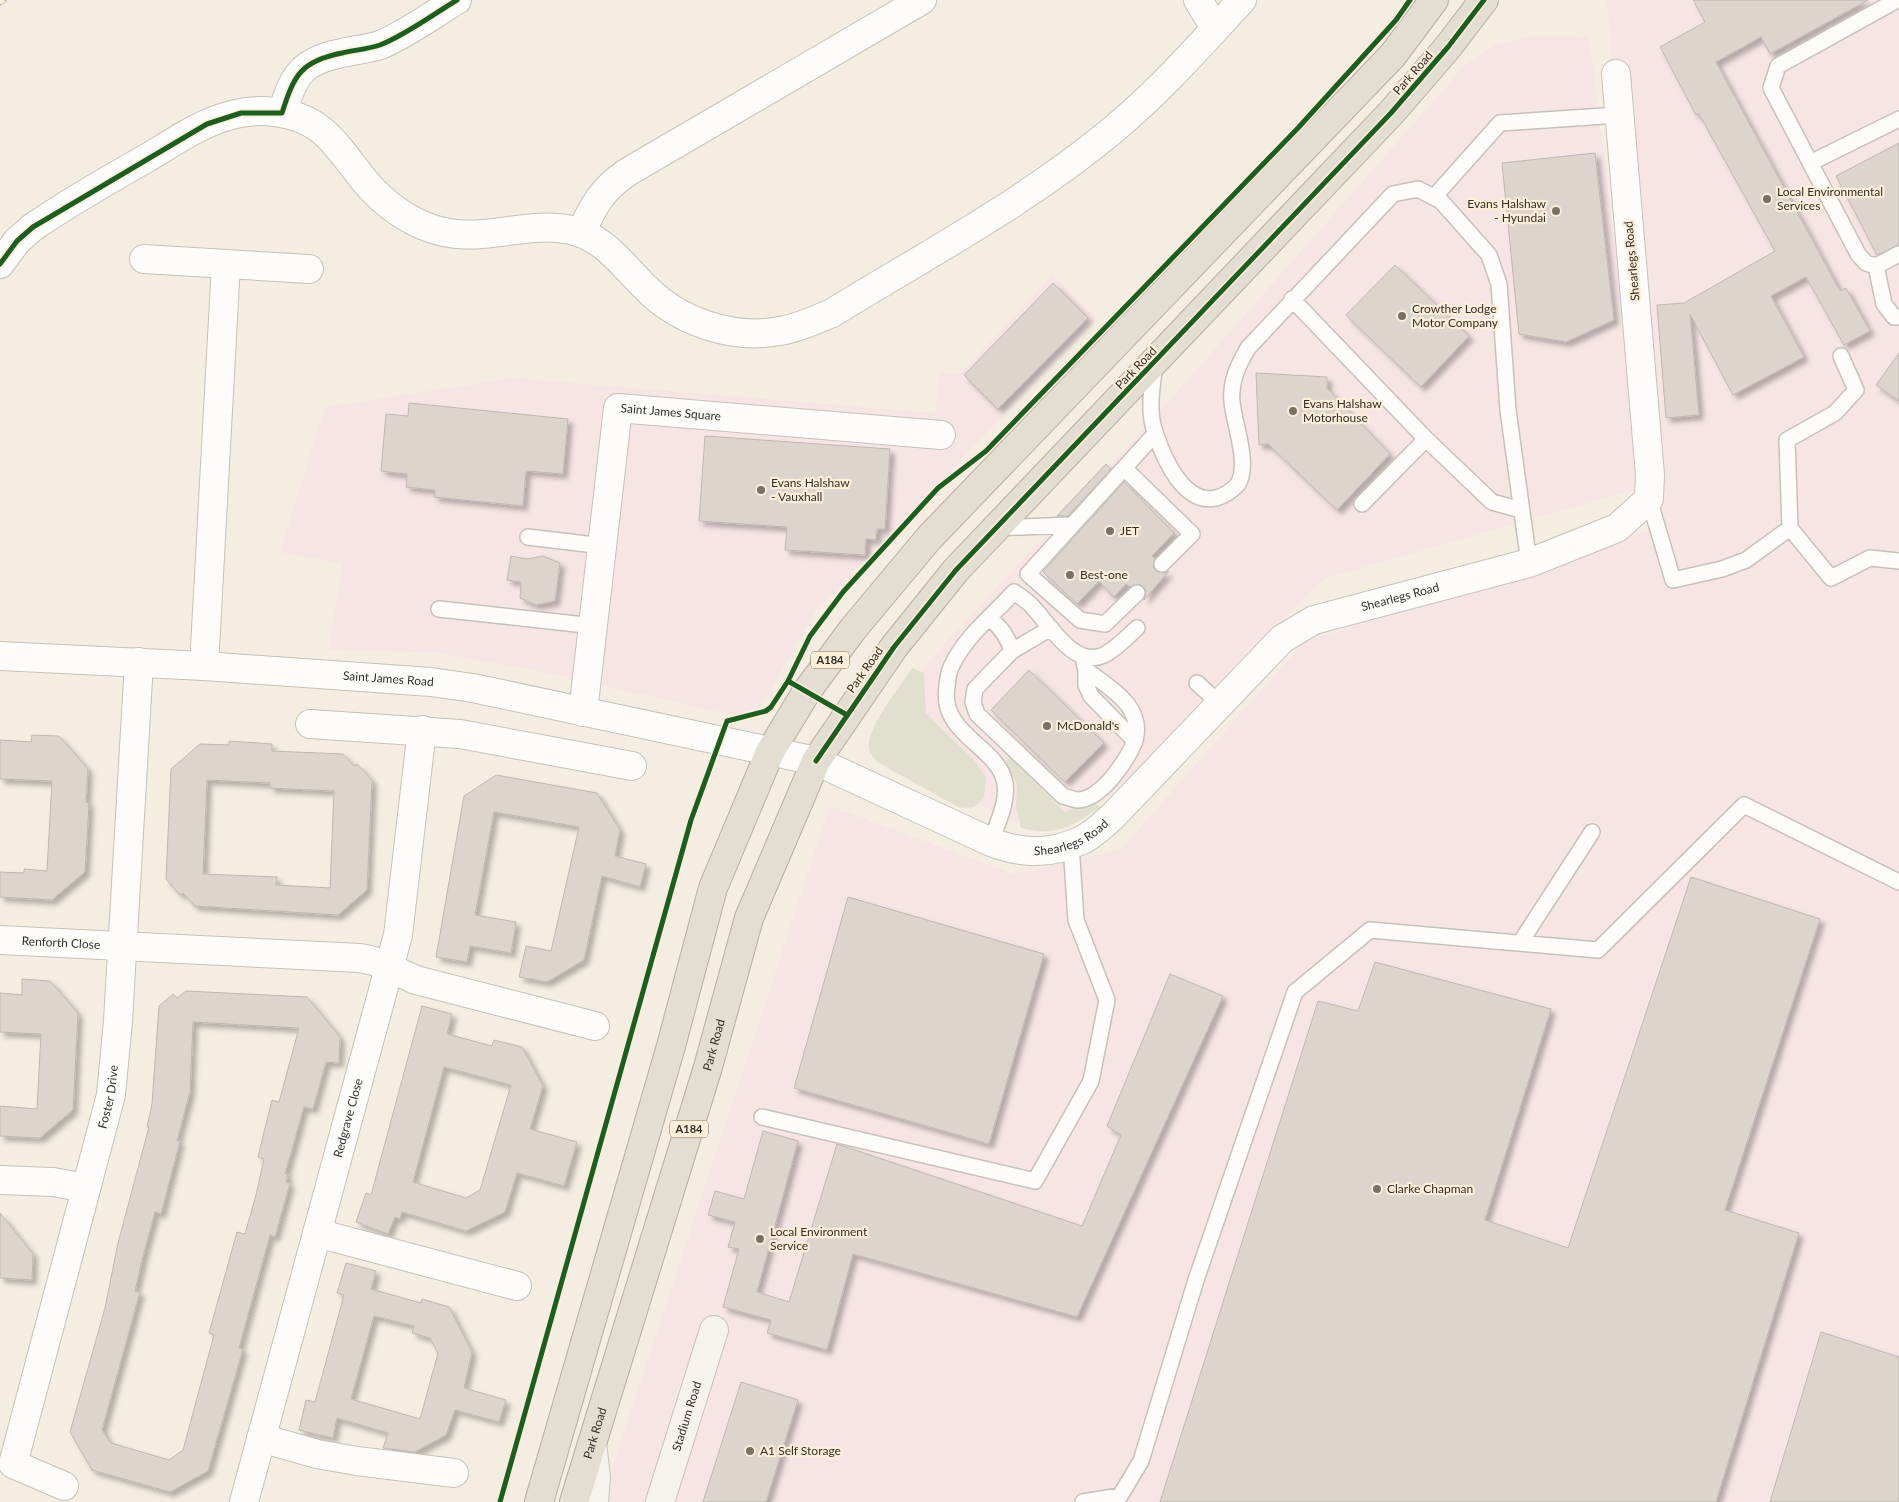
<svg xmlns="http://www.w3.org/2000/svg" width="1899" height="1502" font-family="Lato,sans-serif">
<defs>
<filter id="shadow"><feDropShadow dx="4.5" dy="4.5" stdDeviation="2.5" flood-color="#0004"/></filter>
</defs>
<rect width="100%" height="100%" fill="#f5ede2"/>
<path fill="#f7e5e5" d="M 1607,0 L 1899,0 L 1899,1502 L 601,1502 L 830,806 L 1014,874 L 1120,850 L 1304,642 L 1648,530 L 1644,487 L 1323,579 L 1153,754 L 1106,799 L 1072,821 L 1029,830 L 874,749 L 926,664 L 1167,403 L 1466,64 L 1493,46 L 1532,36 L 1589,37 L 1643,470 Z
M 1052,275 L 1097,318 L 816,611 L 761,707 L 733,715 L 538,671 L 439,653 L 329,649 L 342,564 L 280,552 L 325,407 L 513,378 L 936,413 L 938,373 L 961,373 Z"/>
<path fill="#e1e0ce" d="M 912,668 L 924,673 L 926,713 L 974,760 L 986,777 L 984,798 L 974,807 L 960,808 L 877,762 C 874,758 870,753 869,749 C 866,727 900,687 912,668 Z
M 1010,757 L 1065,812 L 1088,801 L 1101,807 C 1072,826 1057,837 1021,828 L 1016,807 L 1017,784 L 1005,762 Z"/>
<path fill="#dcd4cd" stroke="#bfb8b0" fill-rule="evenodd" filter="url(#shadow)" d="M 1693,0 L 1868,0 L 1770,54 L 1761,37 L 1716,62 L 1840,291 L 1846,288 L 1870,331 L 1844,345 L 1806,277 L 1771,296 L 1804,357 L 1733,395 L 1690,314 L 1699,415 L 1666,418 L 1657,305 L 1684,303 L 1775,251 L 1699,114 L 1696,115 L 1660,47 L 1705,22 Z
M 1899,143 L 1899,245 L 1877,255 L 1836,176 Z
M 1595,153 L 1614,320 L 1566,342 L 1519,334 L 1502,163 Z
M 1395,265 L 1469,336 L 1421,387 L 1346,315 Z
M 1053,283 L 1088,318 L 998,409 L 964,375 Z
M 1899,353 L 1899,401 L 1876,385 Z
M 1256,373 L 1327,377 L 1327,388 L 1390,454 L 1337,510 L 1268,444 L 1259,445 Z
M 409,403 L 568,419 L 563,474 L 526,471 L 523,506 L 434,497 L 435,490 L 406,487 L 407,474 L 381,471 L 386,414 L 408,416 Z
M 705,436 L 890,449 L 885,529 L 877,529 L 876,540 L 866,539 L 865,555 L 785,550 L 787,527 L 699,521 Z
M 1106,464 L 1111,469 L 1068,516 L 1057,516 Z
M 1124,482 L 1174,533 L 1152,556 L 1155,558 L 1153,566 L 1156,571 L 1164,573 L 1169,571 L 1144,600 L 1146,590 L 1140,584 L 1130,587 L 1126,584 L 1114,597 L 1099,581 L 1077,604 L 1043,572 Z
M 511,556 L 527,559 L 543,556 L 560,563 L 555,601 L 536,605 L 520,598 L 521,582 L 507,580 Z
M 1029,670 L 1104,743 L 1065,782 L 991,710 Z
M 32,735 L 59,736 L 88,769 L 86,802 L 89,803 L 85,872 L 52,900 L 0,897 L 0,872 L 24,873 L 24,869 L 47,871 L 52,781 L 0,779 L 0,740 L 31,742 Z
M 229,741 L 272,744 L 272,751 L 343,754 L 354,766 L 357,764 L 372,780 L 367,890 L 338,915 L 195,906 L 183,893 L 180,895 L 166,879 L 171,769 L 200,744 L 229,745 ZM 207,780 L 270,783 L 270,788 L 334,791 L 330,888 L 276,885 L 277,877 L 203,874 Z
M 496,775 L 597,793 L 620,830 L 615,856 L 646,864 L 640,887 L 602,876 L 584,960 L 547,982 L 519,977 L 526,946 L 551,951 L 579,827 L 494,812 L 475,915 L 516,922 L 511,953 L 470,946 L 467,962 L 436,957 L 464,796 Z
M 1691,877 L 1820,919 L 1725,1210 L 1799,1233 L 1716,1502 L 1160,1502 L 1318,1001 L 1358,1011 L 1375,962 L 1551,1009 L 1485,1220 L 1568,1248 Z
M 848,897 L 1044,954 L 989,1144 L 794,1088 Z
M 1170,974 L 1223,996 L 1077,1317 L 853,1254 L 827,1350 L 767,1333 L 771,1320 L 723,1307 L 739,1249 L 728,1247 L 735,1222 L 708,1215 L 715,1191 L 744,1199 L 763,1131 L 798,1141 L 757,1292 L 789,1302 L 837,1144 L 1082,1226 L 1121,1135 L 1107,1126 Z
M 22,979 L 50,981 L 78,1013 L 73,1110 L 40,1138 L 0,1136 L 0,1106 L 37,1109 L 41,1034 L 0,1032 L 0,993 L 22,995 Z
M 186,991 L 307,997 L 340,1037 L 339,1063 L 326,1062 L 313,1109 L 304,1107 L 285,1174 L 288,1174 L 286,1182 L 290,1183 L 275,1237 L 270,1235 L 239,1348 L 243,1349 L 208,1471 L 170,1492 L 92,1470 L 70,1432 L 105,1308 L 118,1243 L 149,1127 L 147,1127 L 152,1104 L 159,1006 L 173,994 L 177,998 ZM 193,1022 L 299,1028 L 279,1102 L 272,1100 L 265,1128 L 258,1157 L 264,1159 L 256,1195 L 245,1234 L 237,1232 L 209,1333 L 214,1335 L 183,1450 L 169,1460 L 111,1443 L 102,1430 L 140,1292 L 135,1291 L 143,1256 L 155,1212 L 161,1214 L 180,1141 L 177,1141 L 190,1092 Z
M 422,1006 L 452,1014 L 447,1034 L 492,1046 L 494,1040 L 522,1047 L 543,1086 L 530,1129 L 577,1142 L 564,1186 L 517,1173 L 505,1212 L 466,1231 L 402,1212 L 400,1219 L 395,1217 L 388,1234 L 356,1222 L 366,1193 L 371,1195 ZM 444,1067 L 511,1085 L 480,1190 L 466,1198 L 413,1182 Z
M 0,1213 L 33,1254 L 32,1280 L 0,1278 Z
M 346,1263 L 376,1271 L 371,1289 L 421,1303 L 422,1299 L 449,1307 L 472,1352 L 464,1388 L 506,1400 L 499,1422 L 455,1410 L 446,1435 L 415,1452 L 383,1448 L 388,1433 L 337,1418 L 333,1438 L 299,1430 L 306,1400 L 315,1402 L 344,1295 L 337,1293 ZM 374,1316 L 414,1326 L 412,1333 L 430,1338 L 438,1353 L 420,1419 L 351,1399 Z
M 1821,1332 L 1899,1357 L 1899,1502 L 1770,1502 Z
M 741,1382 L 798,1400 L 766,1502 L 703,1502 Z"/>
<g fill="none" stroke-linecap="round" stroke-linejoin="round">
<defs>
<path id="lane" d="M 1897,0 L 1778,66 L 1771,88 L 1858,254 L 1866,263 L 1876,266 L 1899,254
M 1810,163 L 1899,119
M 1434,197 L 1500,123 L 1619,115
M 1876,266 L 1884,304 L 1894,317 L 1899,317
M 1292,299 L 1426,439 L 1492,502 L 1521,510
M 1155,364 C 1152,388 1147,412 1156,435 C 1164,459 1184,505 1216,498 C 1224,496 1233,490 1238,484 C 1250,465 1234,423 1232,402 C 1230,382 1238,365 1248,348 L 1393,194 L 1418,189 L 1441,201 L 1489,255 L 1499,284 L 1508,410 L 1529,563
M 1124,468 L 1192,534 L 1162,564
M 1649,499 L 1673,580 L 1722,569 L 1746,560 L 1790,528 L 1831,578 L 1870,558 L 1899,561
M 1362,504 L 1426,439
M 995,528 L 1070,525
M 1790,528 L 1787,440 L 1835,413 L 1856,390 L 1841,356
M 528,537 L 603,546
M 1137,593 L 1105,624 L 1080,620 L 1028,574 L 1155,434
M 439,609 L 594,626
M 990,618 C 1001,628 1008,637 1012,651 L 975,689 L 973,702 L 977,714 L 1063,796 C 1067,797 1074,800 1078,800 C 1102,799 1127,760 1135,741 L 1091,696 L 1086,685 L 1086,670
M 1012,651 L 1051,628
M 1084,663 L 1086,670 C 1111,689 1144,706 1135,741
M 1197,683 L 1220,704
M 991,842 C 997,824 1010,798 1004,779 C 994,745 939,733 947,686 C 948,680 948,673 951,667 C 964,638 993,615 1014,592 C 1020,596 1027,601 1032,606 C 1049,624 1074,669 1104,655 C 1116,649 1127,637 1137,628
M 1520,943 L 1592,832
M 762,1117 L 1035,1181 L 1091,1081 L 1107,1000 L 1076,920 L 1071,844
M 1083,1502 L 1120,1496 L 1141,1461 L 1196,1280 L 1295,992 L 1370,930 L 1598,950 L 1744,805 L 1899,882"/>
<g id="street">
<path d="M 1198,0 L 1215,28"/>
<path d="M 282,113 C 294,75 301,61 342,53 C 355,50 368,49 380,45 C 407,34 432,15 457,0"/>
<path d="M 581,233 C 593,206 601,191 626,173 L 922,0"/>
<path d="M 144,259 L 309,269"/>
<path d="M 0,264 L 17,241 L 33,227 C 70,202 108,180 147,158 C 172,143 199,124 228,116 C 257,107 295,110 320,129 C 335,141 347,158 359,174 C 376,196 397,214 422,225 C 476,249 521,219 571,230 C 604,237 623,266 646,288 C 679,322 733,340 780,331 C 799,328 815,320 832,313 C 928,254 1028,201 1114,129 C 1160,91 1201,44 1242,0"/>
<path id="s1" d="M 0,656 L 204,666 L 431,682 L 473,688 L 816,761 L 991,842 C 1022,854 1050,855 1082,840 C 1093,835 1104,824 1113,816 L 1282,639 L 1314,620 L 1529,563 L 1617,528 L 1649,499 L 1650,475 L 1616,74"/>
<path d="M 204,666 L 226,264"/>
<path id="s2" d="M 583,712 L 618,408 L 941,435"/>
<path d="M 310,724 L 460,734 L 632,766"/>
<path id="s3" d="M 0,940 L 360,958 L 374,961 L 416,980 L 595,1026"/>
<path d="M 0,1180 L 53,1182 L 86,1188"/>
<path d="M 317,1233 L 517,1286"/>
<path d="M 261,1438 L 317,1454 L 357,1461 L 454,1473"/>
<path id="s4" d="M 64,1486 L 13,1464 L 111,1095 L 118,1021 L 139,662"/>
<path id="s5" d="M 244,1502 L 398,935 L 422,730"/>
</g>
<g id="secondary">
<path d="M 592,1443 L 596,1477 L 594,1502"/>
<path id="s6" d="M 660,1502 L 714,1330"/>
</g>
<g id="highway">
<path d="M 539,1502 L 671,1046 L 713,888 L 770,752 L 807,691 L 853,629 L 929,538 L 1393,55 L 1434,0"/>
<path id="s7" d="M 574,1502 L 708,1067 L 749,918 L 816,761 L 894,647 L 956,570 L 1391,113 L 1448,47 L 1484,0"/>
</g>
</defs>
<use href="#lane" stroke="#c7c1b8" stroke-width="18"/>
<use href="#street" stroke="#c7c1b8" stroke-width="30"/>
<use href="#secondary" stroke="#c7c1b8" stroke-width="30"/>
<use href="#highway" stroke="#b8ad9e" stroke-width="30"/>
<use href="#lane" stroke="#fefcfb" stroke-width="15"/>
<use href="#street" stroke="#fefcfb" stroke-width="28"/>
<use href="#secondary" stroke="#f6f3ee" stroke-width="28"/>
<use href="#highway" stroke="#e4ddd2" stroke-width="28"/>
<defs>
<path id="rail" d="M 0,3 L 4,0"/>
</defs>
<use href="#rail" stroke="#c0bebc" stroke-width="5.5"/>
<use href="#rail" stroke="#fdeeda" stroke-width="4" stroke-dasharray="11" stroke-linecap="butt"/>
<defs>
<path id="cycleway" d="M 0,264 L 17,241 L 33,227 L 207,124 L 241,113 L 282,113 C 294,75 301,61 342,53 C 355,50 368,49 380,45 C 407,34 432,15 457,0
M 788,681 L 847,715
M 816,761 L 894,647 L 956,570 L 1391,113 L 1448,47 L 1484,0
M 500,1502 L 691,820 L 727,721 L 766,711 L 771,707 L 788,681 L 810,636 L 843,592 L 938,488 L 986,451 L 1298,128 L 1396,20 L 1410,0"/>
</defs>
<use href="#cycleway" stroke="#fdeeda" stroke-width="8"/>
<use href="#cycleway" stroke="#1b5e20" stroke-width="5"/>
</g>
<g fill="#787168" stroke="#fdeeda" stroke-width="2">
<circle cx="1767" cy="199" r="5"/>
<circle cx="1556" cy="211" r="5"/>
<circle cx="1402" cy="316" r="5"/>
<circle cx="1293" cy="411" r="5"/>
<circle cx="761" cy="490" r="5"/>
<circle cx="1110" cy="531" r="5"/>
<circle cx="1070" cy="575" r="5"/>
<circle cx="1047" cy="726" r="5"/>
<circle cx="1377" cy="1189" r="5"/>
<circle cx="760" cy="1239" r="5"/>
<circle cx="750" cy="1451" r="5"/>
</g>
<g text-anchor="middle" stroke-width="4.5" stroke-linejoin="round" paint-order="stroke">
<g fill="#fdeeda" stroke="#70685d" stroke-width="1">
<rect x="811" y="651.5" width="38" height="17" rx="4"/>
<rect x="670" y="1120.5" width="38" height="17" rx="4"/>
</g>
<g font-size="11" font-weight="bold" fill="#342e27">
<text x="830" y="664">A184</text>
<text x="689" y="1133">A184</text>
</g>
<g font-size="12" fill="#342e27" stroke="#fdeeda">
<text transform="translate(1413 73) rotate(-49)" y="4">Park Road</text>
<text transform="translate(1632 261) rotate(-95)" y="4">Shearlegs Road</text>
<text transform="translate(1136 368) rotate(-46)" y="4">Park Road</text>
<text dy="4" stroke="none"><textPath href="#s2" startOffset="359">Saint James Square</textPath></text>
<text dy="4" stroke="none"><textPath href="#s1" startOffset="1522">Shearlegs Road</textPath></text>
<text transform="translate(865 670) rotate(-55)" y="4">Park Road</text>
<text dy="4" stroke="none"><textPath href="#s1" startOffset="389">Saint James Road</textPath></text>
<text dy="4" stroke="none"><textPath href="#s1" startOffset="1102">Shearlegs Road</textPath></text>
<text dy="4" stroke="none"><textPath href="#s3" startOffset="61">Renforth Close</textPath></text>
<text dy="4" stroke="none"><textPath href="#s7" startOffset="478">Park Road</textPath></text>
<text dy="4" stroke="none"><textPath href="#s4" startOffset="435">Foster Drive</textPath></text>
<text dy="4" stroke="none"><textPath href="#s5" startOffset="398">Redgrave Close</textPath></text>
<text dy="4" stroke="none"><textPath href="#s6" startOffset="90">Stadium Road</textPath></text>
<text dy="4" stroke="none"><textPath href="#s7" startOffset="72">Park Road</textPath></text>
</g>
<g font-size="12" fill="#342e27" stroke="#fdeeda" text-anchor="start">
<text x="1777" y="196">Local Environmental<tspan x="1777" dy="14">Services</tspan></text>
<text x="1546" y="208" text-anchor="end">Evans Halshaw<tspan x="1546" dy="14">- Hyundai</tspan></text>
<text x="1412" y="313">Crowther Lodge<tspan x="1412" dy="14">Motor Company</tspan></text>
<text x="1303" y="408">Evans Halshaw<tspan x="1303" dy="14">Motorhouse</tspan></text>
<text x="771" y="487">Evans Halshaw<tspan x="771" dy="14">- Vauxhall</tspan></text>
<text x="1120" y="535">JET</text>
<text x="1080" y="579">Best-one</text>
<text x="1057" y="730">McDonald's</text>
<text x="1387" y="1193">Clarke Chapman</text>
<text x="770" y="1236">Local Environment<tspan x="770" dy="14">Service</tspan></text>
<text x="760" y="1455">A1 Self Storage</text>
</g>
</g>
</svg>
